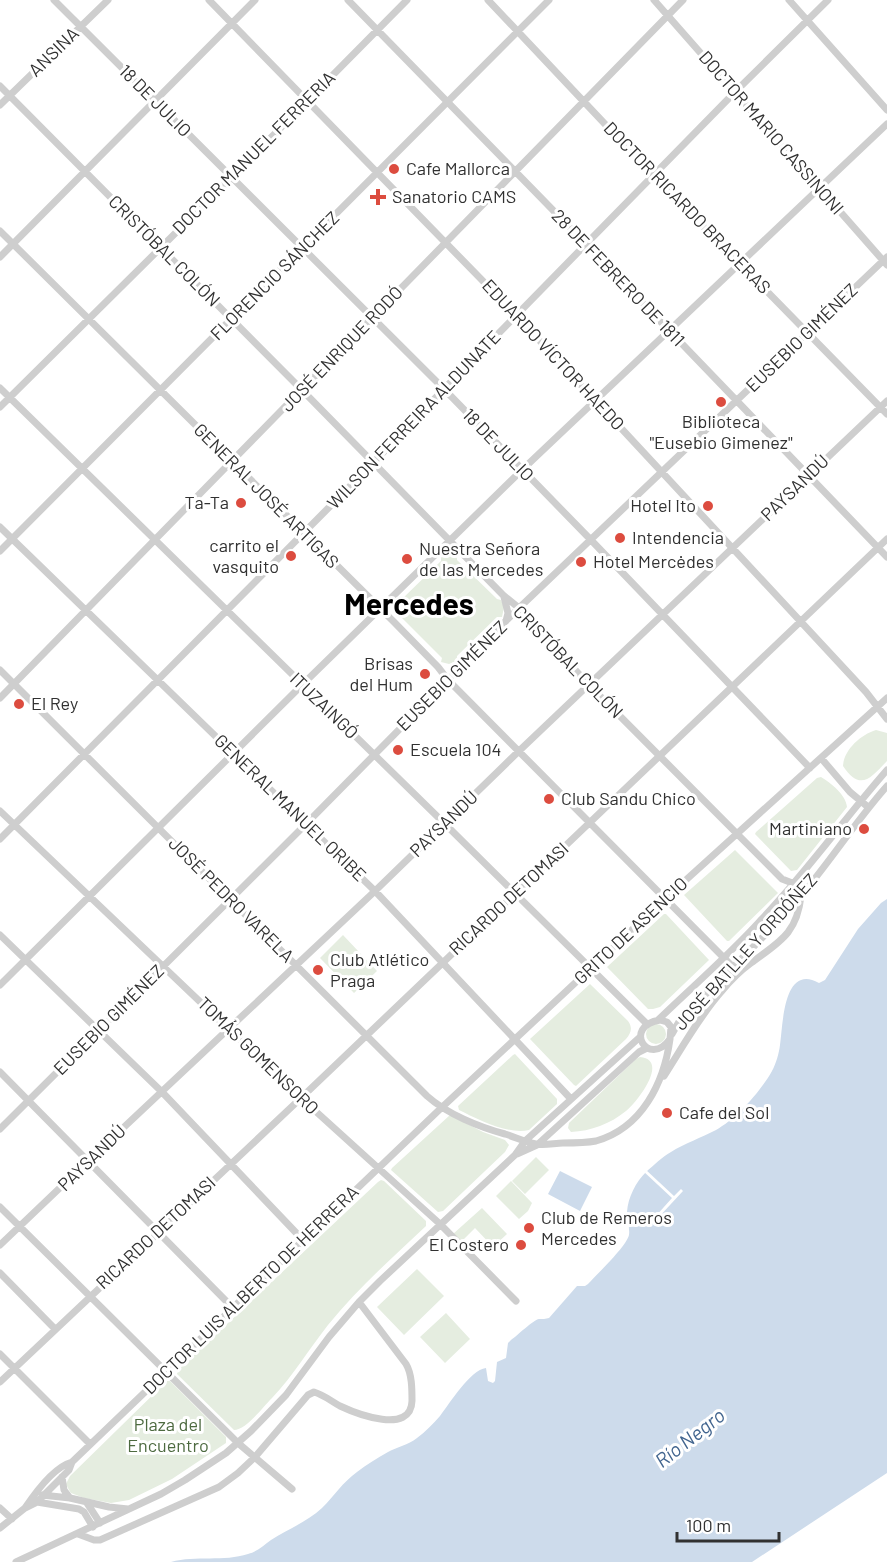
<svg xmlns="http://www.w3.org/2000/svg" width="887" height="1562" font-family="Barlow,sans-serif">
<rect width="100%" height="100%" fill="#fff"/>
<path fill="#e5ede0" d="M 446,554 L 452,554 L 457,557 L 457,560 L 497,599 L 501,600 L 504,607 L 502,617 L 497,617 L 457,656 L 457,661 L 449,664 L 441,662 L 442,658 L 402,618 L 398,617 C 393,612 394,606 397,600 L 400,601 L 441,561 L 441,557 Z
M 876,730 L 887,733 L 887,761 C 871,778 860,792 843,766 C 844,750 860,735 876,730 Z
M 821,777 C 831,783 846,795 847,807 L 797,870 L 791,871 L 755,834 L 756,832 L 817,778 Z
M 735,850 L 778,893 L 729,941 L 727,941 L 684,895 Z
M 664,914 L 666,914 L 709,960 L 660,1007 L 653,1009 L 648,1009 L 607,967 Z
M 343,935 L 377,971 L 354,993 L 320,958 Z
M 590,984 L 628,1021 C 633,1028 631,1033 626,1039 L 576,1086 L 574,1085 L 530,1039 Z
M646 1034a10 10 0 1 1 20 0a10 10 0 1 1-20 0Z
M 515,1054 L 557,1099 L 557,1104 L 529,1130 C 508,1135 477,1119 459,1110 L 458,1106 L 513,1055 Z
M 640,1057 C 670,1060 637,1102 626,1111 C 610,1124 591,1131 571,1132 L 568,1128 L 569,1123 L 636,1059 Z
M 450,1115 L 483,1132 L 505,1140 L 509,1145 L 505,1152 L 443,1211 L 438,1212 L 391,1170 L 392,1168 Z
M 536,1157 L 549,1170 L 525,1194 L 512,1181 Z
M 381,1180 L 384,1181 L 426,1221 L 426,1226 C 392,1258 357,1289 328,1325 C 309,1349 293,1376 272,1398 C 263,1407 246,1430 234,1430 L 177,1374 L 178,1370 L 378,1182 Z
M 511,1181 L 532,1203 L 528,1211 L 519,1219 L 496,1196 Z
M 482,1208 L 507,1234 L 493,1247 L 475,1228 L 461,1242 L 453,1234 Z
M 417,1269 L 444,1296 L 404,1335 L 377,1307 Z
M 446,1313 L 470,1339 L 445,1363 L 420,1337 Z
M 167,1381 L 170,1381 L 226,1437 L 226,1443 L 172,1479 L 129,1500 L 111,1503 L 84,1498 L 71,1493 L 69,1490 L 66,1484 L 70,1476 Z"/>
<path fill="#cddbeb" d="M 887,899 L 887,1473 L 752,1562 L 171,1562 C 196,1555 224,1562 248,1554 C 257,1552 264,1545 271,1540 C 288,1529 307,1522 322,1508 C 334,1496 343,1482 357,1472 C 366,1465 377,1458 388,1452 C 397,1447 408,1445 417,1438 C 425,1432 433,1424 440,1416 C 450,1403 470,1370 486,1368 L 488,1381 L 493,1383 L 495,1381 L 497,1362 L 506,1358 L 508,1343 L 511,1340 C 517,1336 533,1320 539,1319 C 542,1319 546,1319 549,1318 L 577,1286 L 585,1286 L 588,1284 C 598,1273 626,1247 629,1235 C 630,1228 627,1219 627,1212 C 628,1197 636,1182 646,1172 C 654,1165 662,1157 671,1152 C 685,1143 701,1138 716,1130 C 736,1119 761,1091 772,1071 C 776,1064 779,1053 780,1045 C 783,1025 783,963 819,983 L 825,980 L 858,929 L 881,903 Z
M 560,1171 L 592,1187 L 580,1211 L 548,1194 Z"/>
<path fill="#fff" d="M 645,1169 L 674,1196 L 681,1189 L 683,1191 L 657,1219 L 655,1217 L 672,1198 L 643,1171 Z"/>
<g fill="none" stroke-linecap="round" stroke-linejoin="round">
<path stroke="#cecece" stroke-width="7" d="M 54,0 L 444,389 L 591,540 L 810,768
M 209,0 L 516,315 L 866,692 L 887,719
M 348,0 L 586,244 L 887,557
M 488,0 L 653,175 L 887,414
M 654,0 L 887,265
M 789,0 L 887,110
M 0,86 L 302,390 L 503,595 L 519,608 L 589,685 L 782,879 L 800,886 L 803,892
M 0,105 L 108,0
M 0,231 L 394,622 L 438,667 L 448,680 L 733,967
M 0,257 L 255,0
M 0,388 L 444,823 L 647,1024
M 0,407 L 231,178 L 407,0
M 0,527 L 375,891 L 571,1099
M 0,551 L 549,0
M 504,597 L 508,613 L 506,621
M 0,670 L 427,1096 C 447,1114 479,1127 505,1134 C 515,1137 525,1142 536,1144 C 544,1146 555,1143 563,1143 C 574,1143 585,1143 596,1141 C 642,1128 664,1083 670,1039
M 0,698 L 683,0
M 821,758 L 850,792 L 868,807
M 0,811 L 301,1098 L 440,1224 L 516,1301
M 0,839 L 374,462 L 444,389 L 735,92 L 828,0
M 0,935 L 162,1092 L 303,1240
M 0,985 L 302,685 L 523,469 L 887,124
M 658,1020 C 692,987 728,956 760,921 C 806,873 844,819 887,770
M 660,1020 L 667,1022 L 671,1027 L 670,1039 C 648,1069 622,1026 660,1020 Z
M 672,1034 L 680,1020 C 719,980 762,941 799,898 C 830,862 855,822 887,786
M 0,1072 L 232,1307
M 664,1076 C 682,1048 699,1017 721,992 C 730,981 740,971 751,963 C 779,942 797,934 801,896
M 0,1129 L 306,824 L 448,680 L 460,666 L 519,608 L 887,257
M 517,1154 L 537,1145 L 639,1052 L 647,1048
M 0,1207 L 238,1443 L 292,1489
M 0,1245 L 88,1161 L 375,891 L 519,751 L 887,401
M 0,1273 L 55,1329
M 0,1354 L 90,1444
M 0,1382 L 301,1098 L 887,539
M 62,1477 L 64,1490 L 70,1498
M 42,1495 L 70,1498 L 109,1507 L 128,1509
M 37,1502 L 79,1509 L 84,1512 L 93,1527
M 87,1503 L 100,1523
M 0,1508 L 12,1519
M 25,1508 C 35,1493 54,1467 72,1462 L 438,1111 L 666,898 L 887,698
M 0,1528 L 25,1508 L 37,1502 L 69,1470 L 72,1462
M 78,1534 L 94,1540 L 100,1540 L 219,1487 L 238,1473 L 255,1457 L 308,1395 L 314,1392 C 324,1395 331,1401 340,1406 C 357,1414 411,1435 412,1401 C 412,1389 412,1374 406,1364 L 359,1302
M 16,1562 L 161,1494 L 185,1480 L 226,1453 L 251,1431 L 286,1395 L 329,1337 L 359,1302 L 380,1281 L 515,1155 L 525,1141 L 640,1037"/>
</g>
<g fill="#dc4c3f" stroke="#fff" stroke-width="2">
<circle cx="394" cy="169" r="6"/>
<path d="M375 188h6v6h6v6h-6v6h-6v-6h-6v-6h6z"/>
<circle cx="721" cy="402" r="6"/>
<circle cx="241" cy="503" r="6"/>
<circle cx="708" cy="506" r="6"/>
<circle cx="620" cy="538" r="6"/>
<circle cx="291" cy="556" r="6"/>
<circle cx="407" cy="559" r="6"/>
<circle cx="581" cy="562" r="6"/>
<circle cx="425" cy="674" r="6"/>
<circle cx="19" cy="704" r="6"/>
<circle cx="398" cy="750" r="6"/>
<circle cx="549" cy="799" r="6"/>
<circle cx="864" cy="829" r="6"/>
<circle cx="318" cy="970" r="6"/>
<circle cx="667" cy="1113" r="6"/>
<circle cx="529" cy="1228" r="6"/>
<circle cx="521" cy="1245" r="6"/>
</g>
<g text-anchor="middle" stroke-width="6" stroke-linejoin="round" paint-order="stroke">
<g font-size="18" fill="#313131" stroke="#fff">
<text transform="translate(54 52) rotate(-44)" y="6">ANSINA</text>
<text transform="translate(155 101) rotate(45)" y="6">18 DE JULIO</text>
<text transform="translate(771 133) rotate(49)" y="6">DOCTOR MARIO CASSINONI</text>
<text transform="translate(254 153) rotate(-45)" y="6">DOCTOR MANUEL FERRERIA</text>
<text transform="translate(687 208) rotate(46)" y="6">DOCTOR RICARDO BRACERAS</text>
<text transform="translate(164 251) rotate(45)" y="6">CRISTÓBAL COLÓN</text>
<text transform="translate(275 276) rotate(-45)" y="6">FLORENCIO SÁNCHEZ</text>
<text transform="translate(618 278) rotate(46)" y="6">28 DE FEBRERO DE 1811</text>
<text transform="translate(802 338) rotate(-44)" y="6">EUSEBIO GIMÉNEZ</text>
<text transform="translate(342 349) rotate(-46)" y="6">JOSÉ ENRIQUE RODÓ</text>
<text transform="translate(553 355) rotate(47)" y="6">EDUARDO VÍCTOR HAEDO</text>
<text transform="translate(414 420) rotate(-46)" y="6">WILSON FERREIRA ALDUNATE</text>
<text transform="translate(498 445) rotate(46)" y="6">18 DE JULIO</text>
<text transform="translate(795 488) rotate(-44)" y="6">PAYSANDÚ</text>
<text transform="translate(266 496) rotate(45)" y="6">GENERAL JOSÉ ARTIGAS</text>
<text transform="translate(568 662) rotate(46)" y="6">CRISTÓBAL COLÓN</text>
<text transform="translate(452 676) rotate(-45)" y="6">EUSEBIO GIMÉNEZ</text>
<text transform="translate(324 706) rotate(44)" y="6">ITUZAINGÓ</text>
<text transform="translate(290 808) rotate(44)" y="6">GENERAL MANUEL ORIBE</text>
<text transform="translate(444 824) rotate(-44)" y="6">PAYSANDÚ</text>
<text transform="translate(509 899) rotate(-43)" y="6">RICARDO DETOMASI</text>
<text transform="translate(231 900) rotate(45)" y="6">JOSÉ PEDRO VARELA</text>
<text transform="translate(631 931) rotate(-43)" y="6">GRITO DE ASENCIO</text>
<text transform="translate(746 952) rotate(-48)" y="6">JOSÉ BATLLE Y ORDÓÑEZ</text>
<text transform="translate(109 1020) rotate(-45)" y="6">EUSEBIO GIMÉNEZ</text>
<text transform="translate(258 1056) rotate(44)" y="6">TOMÁS GOMENSORO</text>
<text transform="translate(92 1158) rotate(-44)" y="6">PAYSANDÚ</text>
<text transform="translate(156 1233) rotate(-43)" y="6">RICARDO DETOMASI</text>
<text transform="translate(251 1290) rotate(-44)" y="6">DOCTOR LUIS ALBERTO DE HERRERA</text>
</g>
<g font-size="18" fill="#313131" stroke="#fff" text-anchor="start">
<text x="406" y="175">Cafe Mallorca</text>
<text x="392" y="203">Sanatorio CAMS</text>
<text x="721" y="428" text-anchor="middle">Biblioteca<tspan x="721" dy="21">"Eusebio Gimenez"</tspan></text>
<text x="229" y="509" text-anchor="end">Ta-Ta</text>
<text x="696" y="512" text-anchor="end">Hotel Ito</text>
<text x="632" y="544">Intendencia</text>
<text x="279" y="552" text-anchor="end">carrito el<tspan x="279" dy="21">vasquito</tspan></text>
<text x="419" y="555">Nuestra Señora<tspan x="419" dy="21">de las Mercedes</tspan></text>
<text x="593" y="568">Hotel Mercėdes</text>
<text x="413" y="670" text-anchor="end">Brisas<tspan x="413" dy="21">del Hum</tspan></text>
<text x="31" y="710">El Rey</text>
<text x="410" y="756">Escuela 104</text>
<text x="561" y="805">Club Sandu Chico</text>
<text x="852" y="835" text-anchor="end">Martiniano</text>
<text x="330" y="966">Club Atlético<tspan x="330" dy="21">Praga</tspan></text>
<text x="679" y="1119">Cafe del Sol</text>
<text x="541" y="1224">Club de Remeros<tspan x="541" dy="21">Mercedes</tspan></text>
<text x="509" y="1251" text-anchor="end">El Costero</text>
</g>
<g font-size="18" fill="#4d6a40" stroke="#fff">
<text x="168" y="1431">Plaza del<tspan x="168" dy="21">Encuentro</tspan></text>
</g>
<g font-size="20" font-style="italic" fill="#42658f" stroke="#fff">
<text transform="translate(690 1438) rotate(-38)" y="7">Río Negro</text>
</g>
<g font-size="30" font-weight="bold" fill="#000" stroke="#fff">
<text x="409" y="615">Mercedes</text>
</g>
</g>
<path d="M677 1532v9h102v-9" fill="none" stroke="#313131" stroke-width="3"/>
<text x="686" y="1532" font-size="18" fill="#313131" stroke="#ffffff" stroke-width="4.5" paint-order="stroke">100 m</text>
</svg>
